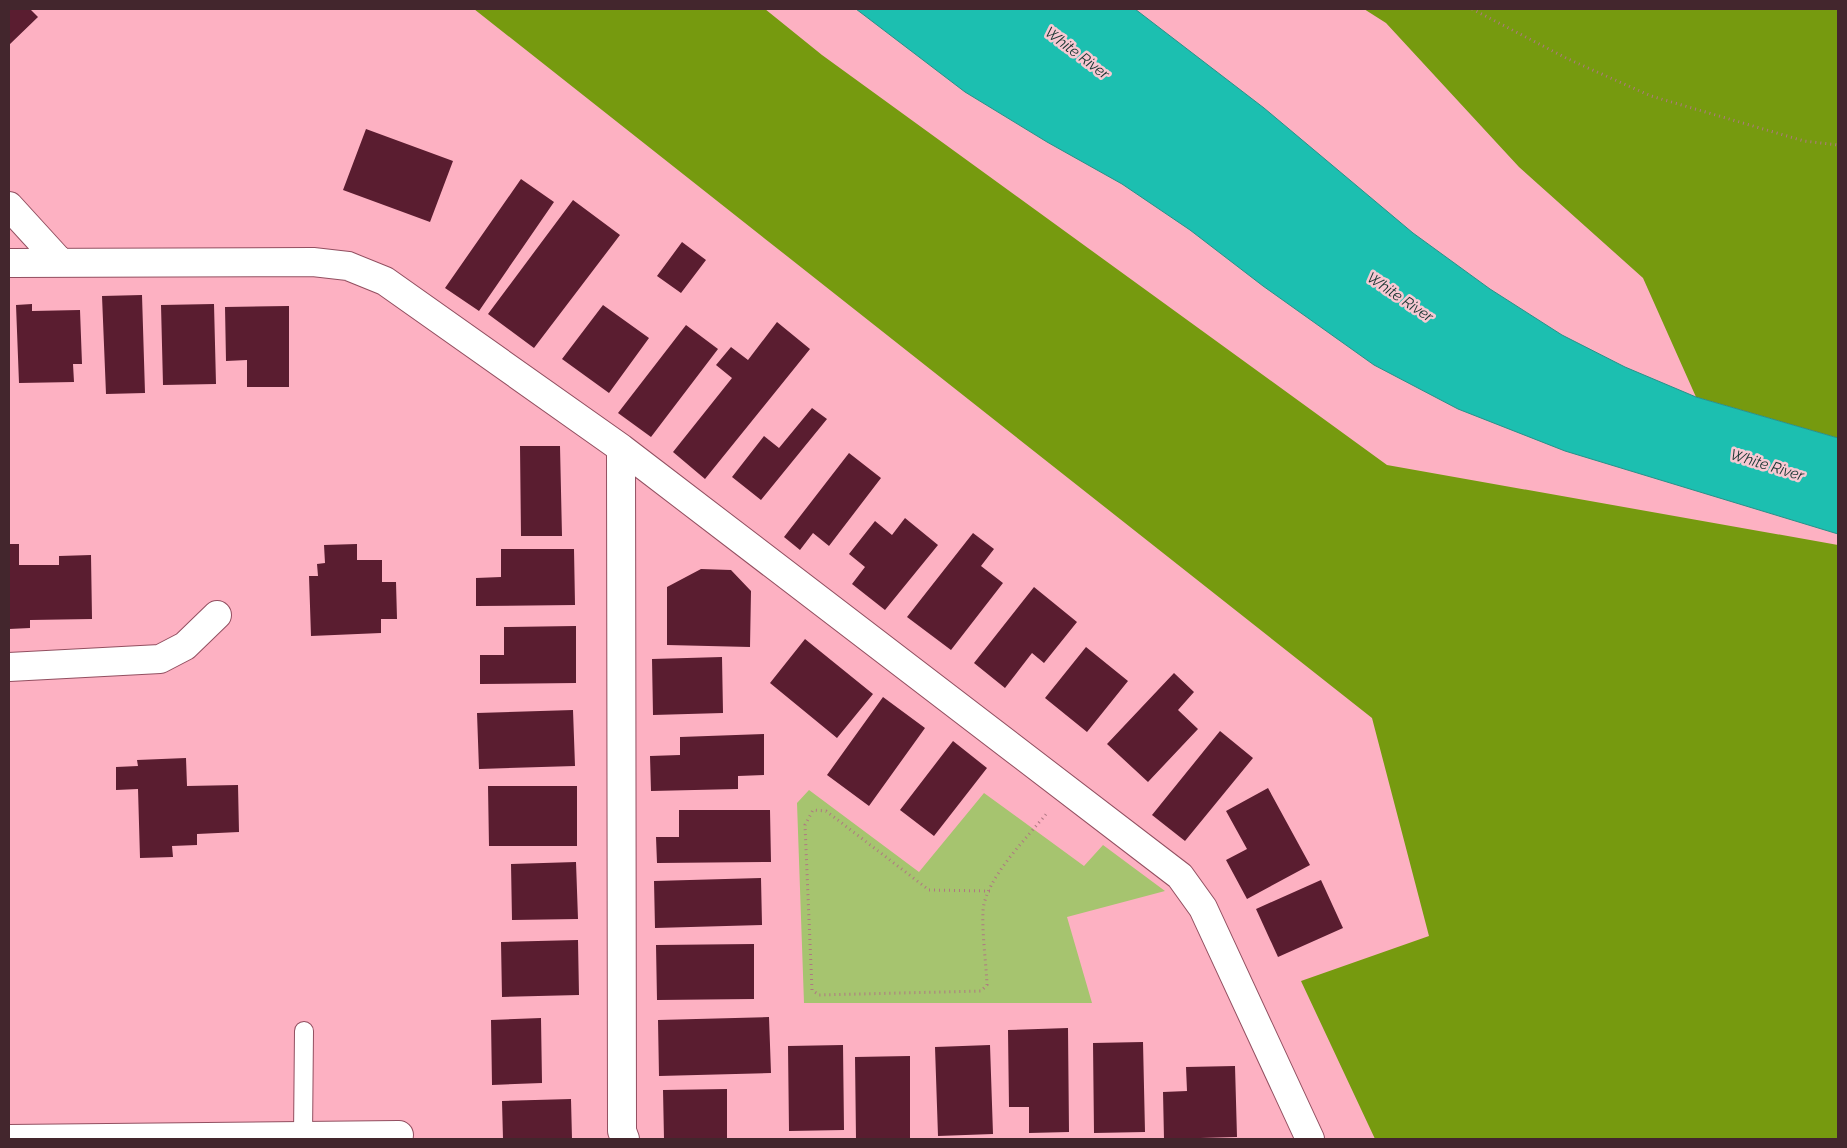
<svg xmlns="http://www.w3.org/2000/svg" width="1847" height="1148" font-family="Raleway,sans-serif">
<rect width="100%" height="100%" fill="#fdb1c2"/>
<path fill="#a6c46f" d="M 809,790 L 919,872 L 984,793 L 1084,866 L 1103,845 L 1165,891 L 1067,917 L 1092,1003 L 804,1003 L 797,803 Z"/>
<path fill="#769a0f" d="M 474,9 L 765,9 L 822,55 L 1387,465 L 1838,545 L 1838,1139 L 1375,1139 L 1301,981 L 1429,936 L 1372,718 Z
M 1364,9 L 1838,9 L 1838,438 L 1696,397 L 1643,278 L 1519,167 L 1386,23 Z"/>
<path fill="#1cbfb0" stroke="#289189" d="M 856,9 L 1135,9 L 1264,108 L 1413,233 L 1490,289 L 1562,335 L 1625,367 L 1696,397 L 1838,438 L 1838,534 L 1565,451 L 1458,409 L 1374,365 L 1263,286 L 1190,230 L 1122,184 L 1047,142 L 965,92 Z"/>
<path fill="#5a1d30" d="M 9,9 L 30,9 L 38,17 L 9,45 Z
M 366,129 L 453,161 L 430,222 L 343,190 Z
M 521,179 L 554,202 L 479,311 L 445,288 Z
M 573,200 L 620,235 L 534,348 L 488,314 Z
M 682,242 L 706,260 L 681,293 L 657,276 Z
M 142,295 L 145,393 L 106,394 L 102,296 Z
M 32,304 L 32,311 L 80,310 L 82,364 L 73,364 L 74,382 L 19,383 L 16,305 Z
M 214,304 L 216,384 L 163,385 L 161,305 Z
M 603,305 L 649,338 L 609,393 L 562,359 Z
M 289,306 L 289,387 L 247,387 L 247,360 L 226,361 L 225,307 Z
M 777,322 L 810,349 L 705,479 L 673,452 L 732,378 L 716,365 L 731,347 L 748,360 Z
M 686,325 L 718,349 L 651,437 L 618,413 Z
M 812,408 L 827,419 L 761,500 L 732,477 L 764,436 L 779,448 Z
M 520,446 L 560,446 L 562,536 L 521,536 Z
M 849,453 L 881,478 L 829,546 L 813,533 L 800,550 L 784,537 Z
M 905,518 L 938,545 L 885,610 L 852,584 L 865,567 L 849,554 L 875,521 L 892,535 Z
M 973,533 L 994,549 L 981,566 L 1003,583 L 951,650 L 907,617 Z
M 9,544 L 19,544 L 19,565 L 59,565 L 59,556 L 91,555 L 92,619 L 30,620 L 30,628 L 9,629 Z
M 357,544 L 357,560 L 382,560 L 382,582 L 396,582 L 397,619 L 381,619 L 381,633 L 311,636 L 309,576 L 318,576 L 317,564 L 325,563 L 324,545 Z
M 501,549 L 574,549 L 575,605 L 476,606 L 476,578 L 501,577 Z
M 701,569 L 731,570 L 751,591 L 750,647 L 667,645 L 667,587 Z
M 1034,587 L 1077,622 L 1044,663 L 1032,653 L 1005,688 L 974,663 Z
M 576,626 L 576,683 L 480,684 L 480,655 L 504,655 L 504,627 Z
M 805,639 L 873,694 L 837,738 L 770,683 Z
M 1086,647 L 1128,681 L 1087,732 L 1045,698 Z
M 722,657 L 723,713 L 653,715 L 652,659 Z
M 1174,673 L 1194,692 L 1178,710 L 1198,729 L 1148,782 L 1107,744 Z
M 883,697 L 925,728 L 869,806 L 827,775 Z
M 573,710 L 575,766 L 479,769 L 477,713 Z
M 1220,731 L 1253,758 L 1185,841 L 1152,815 Z
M 764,734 L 764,775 L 738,776 L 738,789 L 651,791 L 650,756 L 680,755 L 680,737 Z
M 953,741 L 987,768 L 934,836 L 900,810 Z
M 186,758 L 187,786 L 238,785 L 239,832 L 197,834 L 197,845 L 172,846 L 173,857 L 140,858 L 138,789 L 116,790 L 116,767 L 138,766 L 137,760 Z
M 488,786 L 577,786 L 577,846 L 489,846 Z
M 1268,788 L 1310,865 L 1247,899 L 1226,860 L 1247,849 L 1226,811 Z
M 679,810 L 770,810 L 771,862 L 657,863 L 656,837 L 679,837 Z
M 576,862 L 578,919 L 512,920 L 511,864 Z
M 761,878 L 762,925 L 655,928 L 654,881 Z
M 1321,880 L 1343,928 L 1278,957 L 1256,909 Z
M 578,940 L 579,995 L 502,997 L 501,942 Z
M 754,944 L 754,999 L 657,1000 L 656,945 Z
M 769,1017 L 771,1073 L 659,1076 L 658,1020 Z
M 541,1018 L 542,1083 L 492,1085 L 491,1020 Z
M 1068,1028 L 1069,1132 L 1029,1133 L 1029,1107 L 1009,1107 L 1008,1030 Z
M 1143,1042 L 1145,1132 L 1094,1133 L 1093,1043 Z
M 843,1045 L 844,1130 L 789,1131 L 788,1046 Z
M 990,1045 L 993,1134 L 938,1136 L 935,1047 Z
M 910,1056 L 910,1139 L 856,1139 L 855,1057 Z
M 1235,1066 L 1237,1137 L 1164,1139 L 1163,1092 L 1187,1091 L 1186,1067 Z
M 727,1089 L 727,1139 L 664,1139 L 663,1090 Z
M 571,1099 L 572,1139 L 503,1139 L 502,1101 Z"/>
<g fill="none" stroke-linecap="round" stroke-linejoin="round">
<defs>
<path id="lane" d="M 303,1136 L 304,1031"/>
<path id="street" d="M 9,206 L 61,263
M 9,263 L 313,262 L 348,266 L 385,281 L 621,448 L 1180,876 L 1203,908 L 1310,1139
M 621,448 L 622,1131 L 625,1139
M 9,667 L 160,659 L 185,646 L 217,615
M 9,1139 L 399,1135"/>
</defs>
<use href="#lane" stroke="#924f60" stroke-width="20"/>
<use href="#street" stroke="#924f60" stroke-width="30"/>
<path stroke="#af7783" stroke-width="3" stroke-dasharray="1 4" stroke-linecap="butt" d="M 1472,9 L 1568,59 L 1651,96 L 1804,141 L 1838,145
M 990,891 L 929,890 L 826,811 L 813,810 L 805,825 L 812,990 L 819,995 L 981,991 L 987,985 C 986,961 982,935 983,911 C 985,879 1027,838 1047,813"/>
<use href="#lane" stroke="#fff" stroke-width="18"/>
<use href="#street" stroke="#fff" stroke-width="28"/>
</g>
<g text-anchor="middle" stroke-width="5" stroke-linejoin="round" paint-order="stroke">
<g font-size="15" font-style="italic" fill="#163430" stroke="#f7c8d2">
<text transform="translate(1077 53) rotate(37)" y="5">White River</text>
<text transform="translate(1400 297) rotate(34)" y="5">White River</text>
<text transform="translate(1767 465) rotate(17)" y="5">White River</text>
</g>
</g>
<rect width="1847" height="1148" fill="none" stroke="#43262d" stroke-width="20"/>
</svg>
